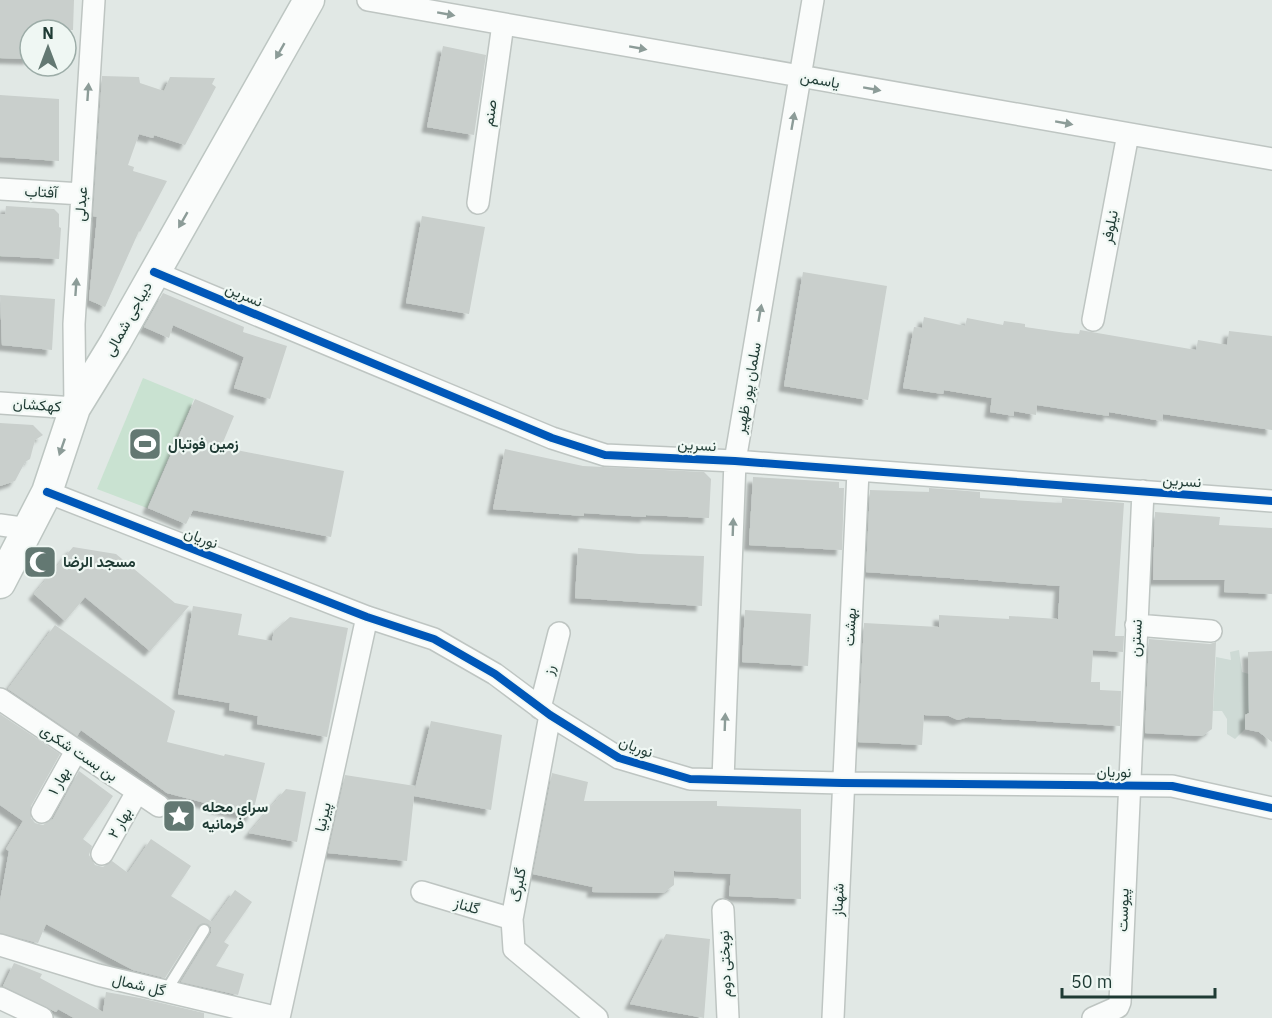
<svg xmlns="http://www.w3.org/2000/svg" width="1272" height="1018" font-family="'IBM Plex Sans',Vazirmatn,sans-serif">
<defs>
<filter id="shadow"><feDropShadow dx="-5.5" dy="5.5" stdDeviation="1.5" flood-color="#0004"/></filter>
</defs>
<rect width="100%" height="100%" fill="#e1e8e5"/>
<path fill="#cedad5" d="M 1239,650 L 1242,672 L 1249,674 L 1251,712 L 1245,715 L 1245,729 L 1235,739 L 1227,734 L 1227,719 L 1222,711 L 1213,711 L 1216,657 L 1231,660 L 1230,652 Z"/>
<path fill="#c9e2d1" d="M 143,378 L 194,399 L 147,508 L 97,489 Z"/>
<path fill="#c9cfcc" filter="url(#shadow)" d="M 0,0 L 74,0 L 73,30 L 30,30 L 30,59 L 0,58 Z
M 443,46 L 486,55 L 474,135 L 427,127 Z
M 102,76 L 139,77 L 140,83 L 164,91 L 170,77 L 215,78 L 212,84 L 216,87 L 185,145 L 154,135 L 153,138 L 139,134 L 128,165 L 134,167 L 133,171 L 167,181 L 140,232 L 139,231 L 105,307 L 89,300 L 97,217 L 93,216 Z
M 0,95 L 59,99 L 59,161 L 0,157 Z
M 6,206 L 54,209 L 59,214 L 59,227 L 61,228 L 59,259 L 0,256 L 0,214 L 5,214 Z
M 422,216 L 485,227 L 469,314 L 406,303 Z
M 803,272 L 887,286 L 868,400 L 784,386 Z
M 163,293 L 244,327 L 243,332 L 287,346 L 270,399 L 234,388 L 244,357 L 173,325 L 169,338 L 144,327 Z
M 0,295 L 55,299 L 52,350 L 2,345 Z
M 924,317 L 965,326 L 967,318 L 1003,325 L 1004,321 L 1025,324 L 1025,327 L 1066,333 L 1079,334 L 1080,330 L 1196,350 L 1198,340 L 1227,345 L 1229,331 L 1272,336 L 1272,430 L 1163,414 L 1162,421 L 1109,412 L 1109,416 L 1037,405 L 1036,415 L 1014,411 L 1014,416 L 990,412 L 992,398 L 944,390 L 943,394 L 903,388 L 914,327 L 922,328 Z
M 195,399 L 234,416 L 221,447 L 344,471 L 331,537 L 193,510 L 186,524 L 148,508 Z
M 0,423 L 33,425 L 43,435 L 35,440 L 30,459 L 25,462 L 15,481 L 0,486 Z
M 505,449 L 583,466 L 704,472 L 711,479 L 709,518 L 646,515 L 646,517 L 584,513 L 584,516 L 493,509 Z
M 753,477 L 839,482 L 839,488 L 844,488 L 842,550 L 749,545 Z
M 929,488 L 980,492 L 980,498 L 1062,503 L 1062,498 L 1124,503 L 1115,636 L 1124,636 L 1123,652 L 1093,650 L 1091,682 L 1100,682 L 1100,690 L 1121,691 L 1120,726 L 968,717 L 958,720 L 949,716 L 924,715 L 922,745 L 858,742 L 864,623 L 939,627 L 939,615 L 1009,619 L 1009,616 L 1058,619 L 1060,586 L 866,572 L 870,490 L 929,492 Z
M 1155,512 L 1220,517 L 1219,525 L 1272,528 L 1272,594 L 1224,592 L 1225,580 L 1153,580 Z
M 73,547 L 116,554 L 175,603 L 189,606 L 150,651 L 85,597 L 65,621 L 34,594 Z
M 578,548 L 639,554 L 704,556 L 702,606 L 575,598 Z
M 193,606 L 242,614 L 238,635 L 272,641 L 274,631 L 290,617 L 348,628 L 327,737 L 257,724 L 258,716 L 229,710 L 230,703 L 178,694 Z
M 745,610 L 811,614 L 808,666 L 742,662 Z
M 55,625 L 175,711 L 167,742 L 224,756 L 225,754 L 265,763 L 252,816 L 212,807 L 213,805 L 167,793 L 81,730 L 77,736 L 8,689 Z
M 1149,639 L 1210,644 L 1216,642 L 1212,729 L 1202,736 L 1145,733 Z
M 1272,651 L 1272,742 L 1259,732 L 1245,729 L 1245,715 L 1249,713 L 1248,652 Z
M 0,714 L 60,754 L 31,806 L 31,818 L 35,823 L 43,825 L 53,819 L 79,771 L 113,796 L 83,839 L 92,846 L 89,855 L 95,865 L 103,867 L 112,861 L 128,873 L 151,839 L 191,866 L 171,896 L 212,922 L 235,890 L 252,902 L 224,942 L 229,945 L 216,966 L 244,974 L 238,995 L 181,982 L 211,933 L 211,927 L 205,923 L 198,926 L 165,978 L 133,970 L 46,924 L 38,943 L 0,933 L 0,901 L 9,851 L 6,849 L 23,821 L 0,805 Z
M 431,721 L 502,735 L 491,810 L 414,796 L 407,861 L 328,853 L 345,775 L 415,786 L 415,789 Z
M 552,773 L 588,782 L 584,801 L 717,801 L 717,806 L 801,809 L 801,899 L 729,896 L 731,874 L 674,871 L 674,885 L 663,893 L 592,892 L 593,887 L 533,874 Z
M 286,789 L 306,792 L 297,842 L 249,833 Z
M 666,934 L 710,939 L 704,1018 L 630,1004 Z
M 14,963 L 42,974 L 40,978 L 103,1012 L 106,992 L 140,998 L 204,1013 L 204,1018 L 74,1018 L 58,1009 L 56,1012 L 3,986 Z"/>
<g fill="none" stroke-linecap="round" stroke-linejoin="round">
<defs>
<path id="service" d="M 166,991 L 204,930"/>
<path id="minor" d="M 368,0 L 1272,159
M 0,189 L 82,194
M 478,203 L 503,24
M 154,272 L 552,438 L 605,455 L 735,461 L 1272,501
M 1093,320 L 1128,134
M 0,403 L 75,408 L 74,324 L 94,0
M 47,492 L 367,617 L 434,639 L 495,674 L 550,715 L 619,758 L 690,779 L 842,783 L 1172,786 L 1272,808
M 0,525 L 29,529
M 1136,625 L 1211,631
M 0,699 L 159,806
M 540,708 L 559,633
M 550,715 L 512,919 L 514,949 L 597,1018
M 723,780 L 735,461 L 813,0
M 42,812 L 76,751
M 102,854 L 137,792
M 422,892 L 512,919
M 723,910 L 728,1018
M 0,945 L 98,975 L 279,1018
M 0,998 L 42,1018
M 279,1018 L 367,617
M 833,1018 L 858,471
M 1093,1018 L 1118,1007 L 1120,1002 L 1143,491"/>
<path id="secondary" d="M 0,583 L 47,492 L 75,408 L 115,343 L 309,0"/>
</defs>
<use href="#service" stroke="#bec5c2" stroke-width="14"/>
<use href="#minor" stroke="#bec5c2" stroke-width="24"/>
<use href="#secondary" stroke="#bdc6c2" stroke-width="33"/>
<use href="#service" stroke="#fafcfb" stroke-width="10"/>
<use href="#minor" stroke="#fafcfb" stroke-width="21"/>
<use href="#secondary" stroke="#fafcfb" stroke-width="30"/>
<defs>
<path id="cycleway" d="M 154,272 L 552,438 L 605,455 L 735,461 L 1272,501
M 47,492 L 367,617 L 434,639 L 495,674 L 550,715 L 619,758 L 690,779 L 842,783 L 1172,786 L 1272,808"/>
</defs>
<use href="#cycleway" stroke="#eff7f3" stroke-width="11"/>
<use href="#cycleway" stroke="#0057b8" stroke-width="8"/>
</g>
<defs><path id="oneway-solid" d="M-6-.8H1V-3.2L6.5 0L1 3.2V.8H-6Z" transform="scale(1.5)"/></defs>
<g fill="#8c9c98">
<use href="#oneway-solid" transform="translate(446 14) rotate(10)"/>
<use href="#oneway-solid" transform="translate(638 48) rotate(10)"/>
<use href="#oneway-solid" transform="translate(280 51) rotate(120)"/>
<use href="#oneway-solid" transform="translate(872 89) rotate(10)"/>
<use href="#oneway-solid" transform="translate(88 92) rotate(-86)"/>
<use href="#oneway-solid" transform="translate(793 121) rotate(-80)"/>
<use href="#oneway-solid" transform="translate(1064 123) rotate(10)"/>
<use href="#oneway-solid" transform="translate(183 220) rotate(120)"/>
<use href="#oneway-solid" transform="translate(76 287) rotate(-86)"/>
<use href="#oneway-solid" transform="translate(760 313) rotate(-80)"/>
<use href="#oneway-solid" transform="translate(62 447) rotate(109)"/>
<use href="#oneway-solid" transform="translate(733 527) rotate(-88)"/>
<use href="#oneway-solid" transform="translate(725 722) rotate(-88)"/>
</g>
<defs>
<symbol id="stadium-square" viewBox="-11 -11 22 22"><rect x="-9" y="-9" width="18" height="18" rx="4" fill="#637872" stroke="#eff7f3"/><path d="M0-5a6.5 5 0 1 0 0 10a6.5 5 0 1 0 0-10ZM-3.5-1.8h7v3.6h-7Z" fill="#fff"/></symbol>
<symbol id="mosque-square" viewBox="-11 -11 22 22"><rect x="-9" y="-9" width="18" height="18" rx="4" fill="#637872" stroke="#eff7f3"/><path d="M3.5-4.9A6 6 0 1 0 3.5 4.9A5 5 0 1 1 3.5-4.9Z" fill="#fff"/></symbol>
<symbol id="sight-square" viewBox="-11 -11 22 22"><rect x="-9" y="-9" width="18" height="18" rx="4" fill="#637872" stroke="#eff7f3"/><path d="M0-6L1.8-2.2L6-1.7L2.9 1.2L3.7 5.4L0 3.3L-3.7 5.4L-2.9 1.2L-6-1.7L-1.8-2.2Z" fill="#fff"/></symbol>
</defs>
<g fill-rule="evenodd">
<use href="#stadium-square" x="126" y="425" width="38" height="38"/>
<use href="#mosque-square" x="21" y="543" width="38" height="38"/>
<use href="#sight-square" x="160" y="797" width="38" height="38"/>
</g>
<g text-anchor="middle" stroke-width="4.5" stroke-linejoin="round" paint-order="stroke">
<g font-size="15" fill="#1f3b34" stroke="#eff7f3">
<text transform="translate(820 80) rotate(10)" y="5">یاسمن</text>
<text transform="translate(490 113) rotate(-82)" y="5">صنم</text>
<text transform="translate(41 192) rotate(3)" y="5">آفتاب</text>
<text transform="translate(81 204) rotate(-86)" y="5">عبدلی</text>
<text transform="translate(1110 227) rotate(-79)" y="5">نیلوفر</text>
<text transform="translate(244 295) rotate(23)" y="5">نسرین</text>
<text transform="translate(128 319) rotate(-61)" y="5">دیباجی شمالی</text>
<text transform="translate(748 388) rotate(-80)" y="5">سلمان پور ظهیر</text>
<text transform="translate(37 405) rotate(4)" y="5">کهکشان</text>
<text transform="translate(697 445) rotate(4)" y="5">نسرین</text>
<text transform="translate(1182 481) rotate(4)" y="5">نسرین</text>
<text transform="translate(201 538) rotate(21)" y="5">نوریان</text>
<text transform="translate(850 627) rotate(-87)" y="5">بهشت</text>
<text transform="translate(1136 638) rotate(-87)" y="5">نسترن</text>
<text transform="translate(549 670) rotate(-76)" y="5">رز</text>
<text transform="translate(636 747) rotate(21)" y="5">نوریان</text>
<text transform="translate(79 753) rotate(34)" y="5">بن بست شکرى</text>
<text transform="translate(1114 772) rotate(1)" y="5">نوریان</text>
<text transform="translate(59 781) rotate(-61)" y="5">بهار ۱</text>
<text transform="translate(323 817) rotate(-78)" y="5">پیرنیا</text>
<text transform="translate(120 823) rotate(-60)" y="5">بهار ۲</text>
<text transform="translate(518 885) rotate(-80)" y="5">گلبرگ</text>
<text transform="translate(838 900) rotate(-88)" y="5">شهناز</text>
<text transform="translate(467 906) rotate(16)" y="5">گلناز</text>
<text transform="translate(1123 910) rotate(-88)" y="5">پیوست</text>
<text transform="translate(725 964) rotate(-92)" y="5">نوبختی دوم</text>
<text transform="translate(139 985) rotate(13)" y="5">گل شمال</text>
</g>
<g font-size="15" font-weight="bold" fill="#1f3b34" stroke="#eff7f3" text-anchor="start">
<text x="168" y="449">زمین فوتبال</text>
<text x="63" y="567">مسجد الرضا</text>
<text x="202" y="812">سرای محله<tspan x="202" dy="17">فرمانیه</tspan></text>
</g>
</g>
<g transform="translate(48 48)"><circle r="28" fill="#eff7f3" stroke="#9caca7" stroke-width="1.5"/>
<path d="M0-4.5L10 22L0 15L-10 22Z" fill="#637872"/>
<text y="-9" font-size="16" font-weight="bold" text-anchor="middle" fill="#1f3b34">N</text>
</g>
<path d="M1062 988v9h153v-9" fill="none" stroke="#1f3b34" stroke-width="3"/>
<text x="1071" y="988" font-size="18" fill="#1f3b34" stroke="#eff7f3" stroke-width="4.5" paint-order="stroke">50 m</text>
</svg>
